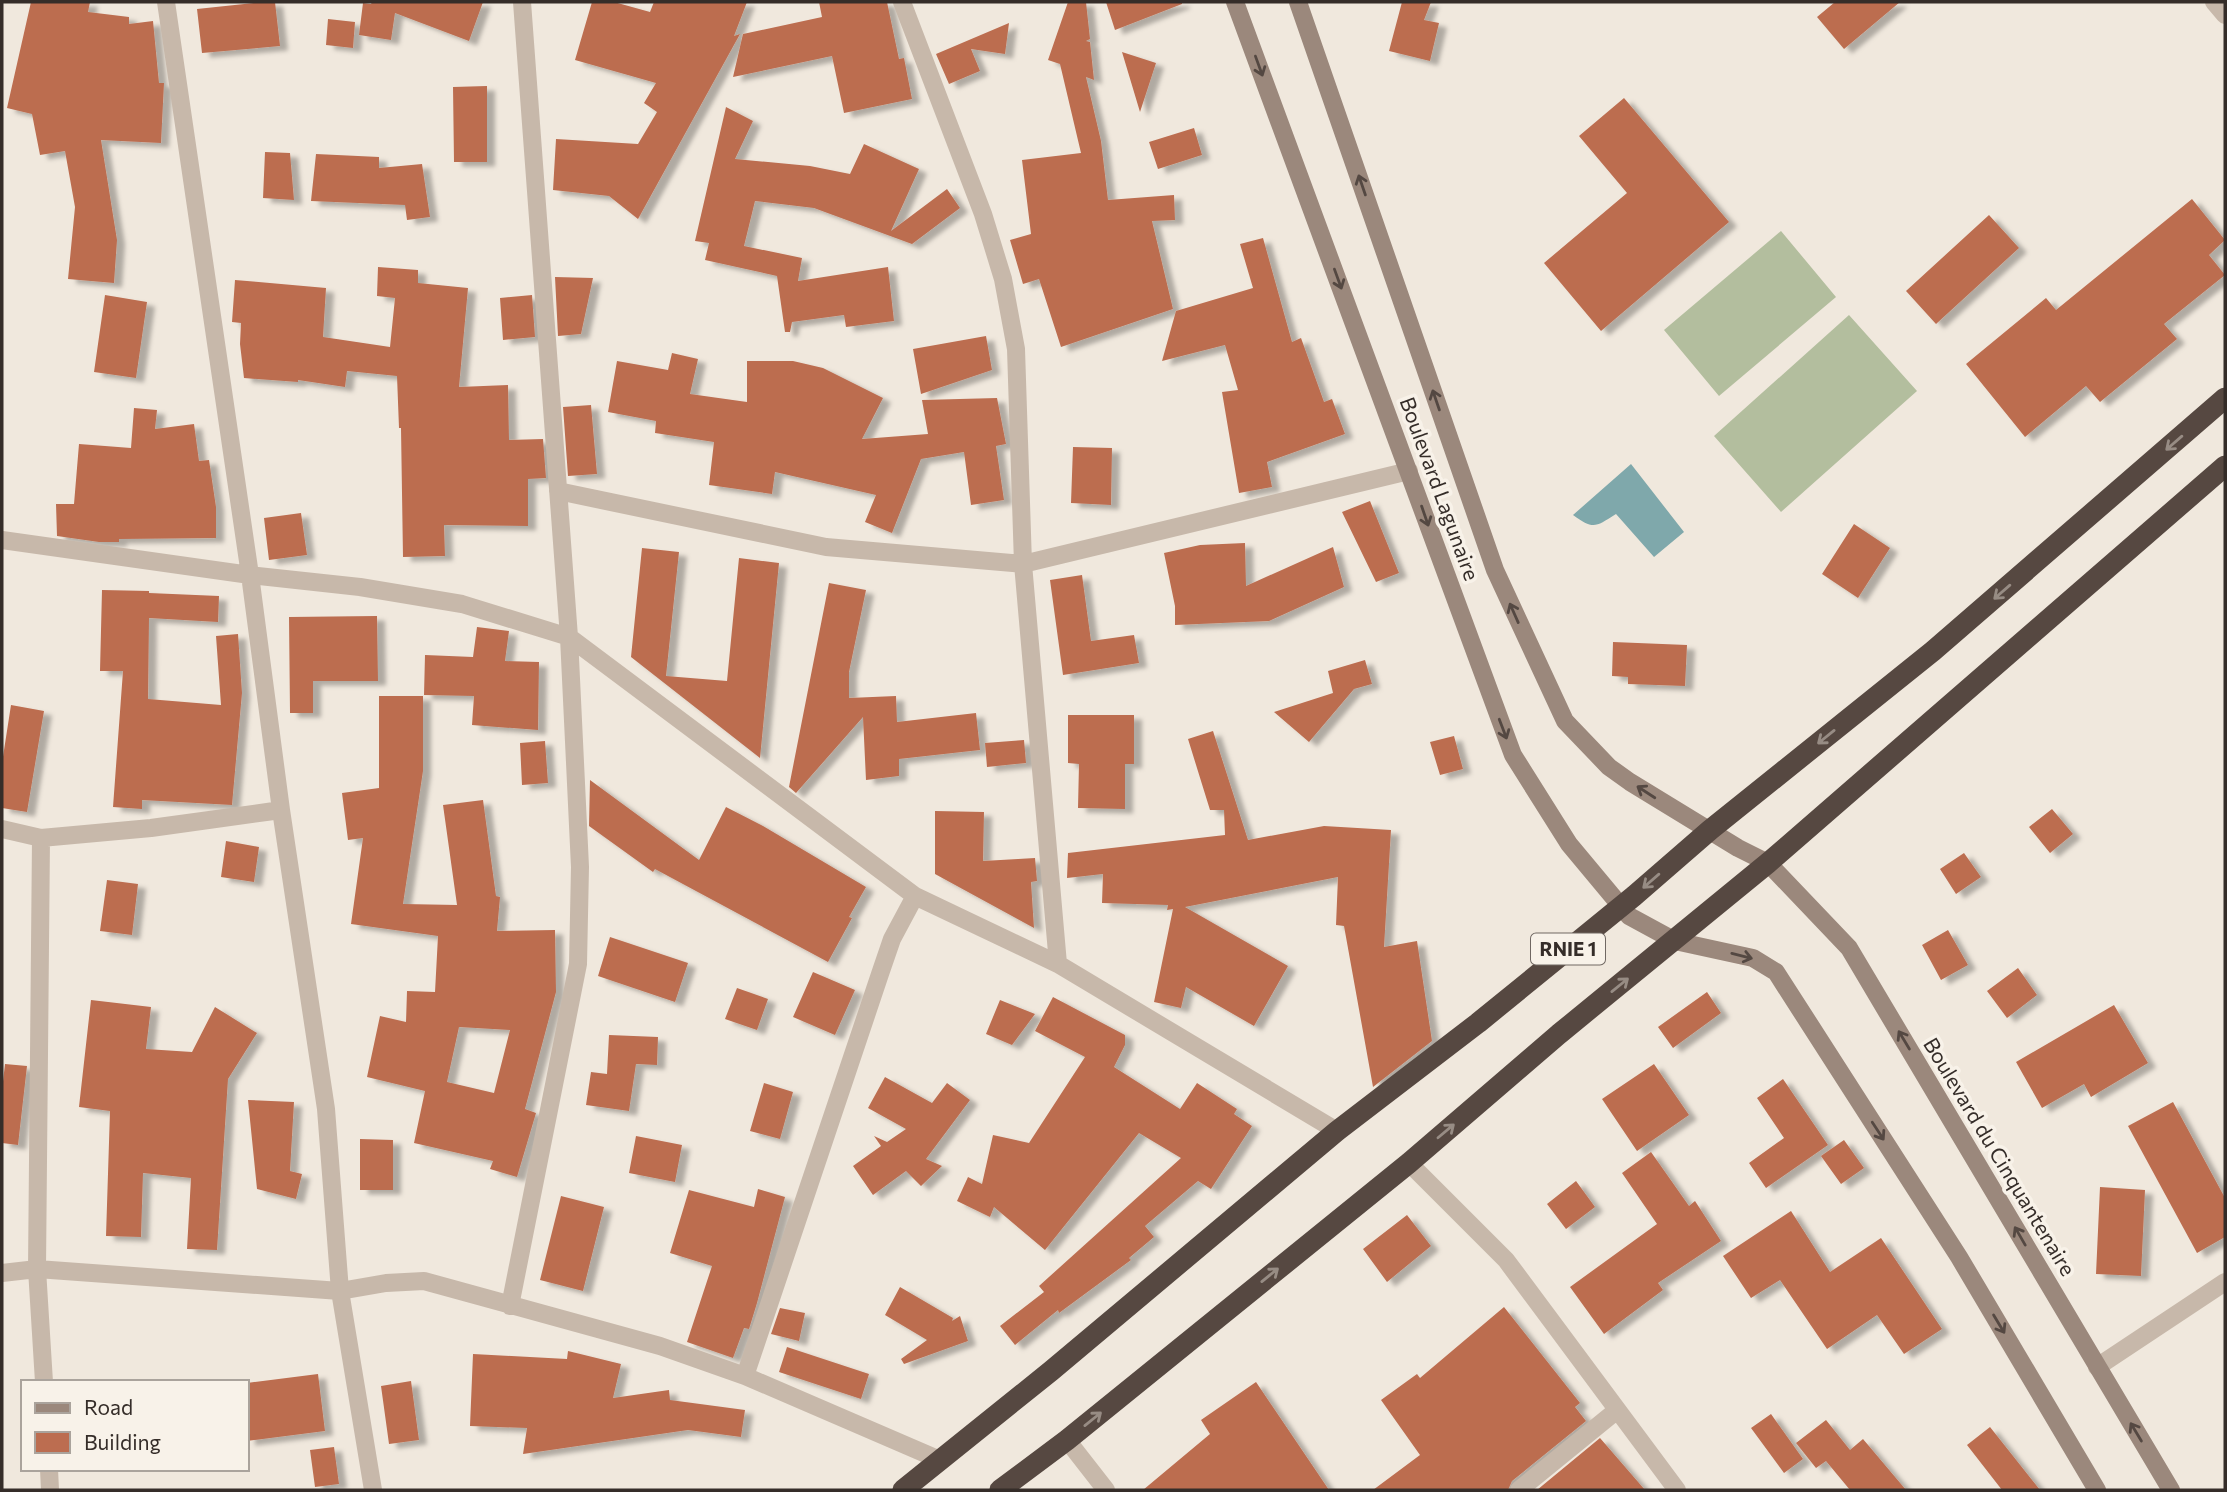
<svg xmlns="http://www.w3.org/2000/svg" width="2227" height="1492" font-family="Commissioner,sans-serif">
<defs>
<filter id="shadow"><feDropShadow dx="8" dy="4.5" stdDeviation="2" flood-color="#0004"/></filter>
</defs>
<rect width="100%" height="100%" fill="#f0e8dd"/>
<path fill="#b3be9e" d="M 1781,231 L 1836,297 L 1719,396 L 1664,330 Z
M 1849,315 L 1917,391 L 1781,512 L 1714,436 Z"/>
<path fill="#7fa8ab" d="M 1631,464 L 1684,532 L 1654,557 L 1616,514 C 1595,527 1594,530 1573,515 Z"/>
<path fill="#bc6d50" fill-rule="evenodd" filter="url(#shadow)" d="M 31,2 L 90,2 L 88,12 L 129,17 L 129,24 L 153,21 L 159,83 L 164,83 L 161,143 L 101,140 L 117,240 L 114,283 L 68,279 L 75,207 L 65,151 L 40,155 L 32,114 L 7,108 Z
M 264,2 L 275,2 L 280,46 L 202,53 L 197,9 Z
M 372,2 L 483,2 L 469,41 L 395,13 L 391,40 L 359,35 L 363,3 L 371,4 Z
M 592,2 L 614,2 L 650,12 L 654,2 L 747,2 L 734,36 L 740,34 L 638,219 L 609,196 L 553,190 L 556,139 L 638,144 L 657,112 L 644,103 L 656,83 L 575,60 Z
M 819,2 L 887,2 L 899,59 L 904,58 L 912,99 L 844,113 L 832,56 L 733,77 L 743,34 L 822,17 Z
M 1068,2 L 1086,2 L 1090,39 L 1086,41 L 1090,42 L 1094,80 L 1086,77 L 1101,141 L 1108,200 L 1174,195 L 1175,220 L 1152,221 L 1173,309 L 1061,347 L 1039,279 L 1023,284 L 1010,240 L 1031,234 L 1022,160 L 1081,153 L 1060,64 L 1048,60 Z
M 1106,2 L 1182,2 L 1182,4 L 1115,30 Z
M 1402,2 L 1431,2 L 1424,20 L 1439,23 L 1430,61 L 1389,51 Z
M 1835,2 L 1900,2 L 1844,49 L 1817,17 Z
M 328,19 L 355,22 L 353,48 L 326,45 Z
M 1009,23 L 1005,54 L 971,49 L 980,71 L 949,84 L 936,54 Z
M 1122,52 L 1156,63 L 1140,112 Z
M 487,86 L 487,162 L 454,162 L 453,87 Z
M 1624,98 L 1729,222 L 1601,331 L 1544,263 L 1627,193 L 1579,136 Z
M 726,107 L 753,121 L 735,159 L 810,166 L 850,174 L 864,144 L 919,169 L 891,231 L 947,189 L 960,208 L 912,244 L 814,208 L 755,201 L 744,246 L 802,258 L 798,281 L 888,267 L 894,321 L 846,327 L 844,315 L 792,322 L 790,332 L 785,332 L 777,276 L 705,260 L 709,243 L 695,241 Z
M 1194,128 L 1202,155 L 1158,169 L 1149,142 Z
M 265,152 L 290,153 L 294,200 L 263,198 Z
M 316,154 L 379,157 L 379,168 L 422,164 L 430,217 L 407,220 L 405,205 L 311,201 Z
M 2192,199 L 2225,240 L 2209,255 L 2225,275 L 2164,324 L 2177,339 L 2100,402 L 2086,386 L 2025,437 L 1966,364 L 2046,298 L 2056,310 Z
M 1989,215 L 2019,248 L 1936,324 L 1906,291 Z
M 1263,238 L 1292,342 L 1301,338 L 1324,402 L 1332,399 L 1345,434 L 1267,462 L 1272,487 L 1239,493 L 1222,392 L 1238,390 L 1225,345 L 1162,361 L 1176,311 L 1253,288 L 1240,244 Z
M 378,267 L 418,270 L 418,283 L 468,288 L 459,387 L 508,385 L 509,440 L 543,439 L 546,478 L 528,479 L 528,526 L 444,525 L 445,556 L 403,557 L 401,428 L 399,428 L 397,376 L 347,371 L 345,387 L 298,380 L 298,382 L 244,378 L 240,344 L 241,323 L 232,322 L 235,280 L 326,288 L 323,337 L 390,347 L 395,298 L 377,296 Z
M 555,277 L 593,278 L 581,334 L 558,336 Z
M 105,295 L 147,302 L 136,378 L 94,372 Z
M 532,295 L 535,337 L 503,340 L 500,298 Z
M 986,336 L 992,370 L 921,394 L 913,349 Z
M 672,353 L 698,359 L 690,394 L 747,402 L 747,361 L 793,361 L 823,368 L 883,398 L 862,439 L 928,434 L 922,400 L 997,398 L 1006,444 L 996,446 L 1004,500 L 971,505 L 964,452 L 921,459 L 892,533 L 865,522 L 876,495 L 775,472 L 772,494 L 709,485 L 714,442 L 655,433 L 656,421 L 608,412 L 617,361 L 668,370 Z
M 591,405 L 597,474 L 568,476 L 563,407 Z
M 134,408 L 157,410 L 155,429 L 194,424 L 199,461 L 209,460 L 216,507 L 216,538 L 119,539 L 119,542 L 99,542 L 57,536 L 56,504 L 74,504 L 79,444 L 131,448 Z
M 1073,447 L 1112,448 L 1111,505 L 1071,503 Z
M 1370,501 L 1399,573 L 1376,582 L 1342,512 Z
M 301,513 L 307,555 L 269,560 L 264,518 Z
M 1854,524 L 1890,548 L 1858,598 L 1822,574 Z
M 1245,543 L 1246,586 L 1333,547 L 1344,587 L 1269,621 L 1175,625 L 1175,606 L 1164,553 L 1200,545 Z
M 642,548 L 679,552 L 666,676 L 727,681 L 739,558 L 779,563 L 760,758 L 631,657 Z
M 1082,575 L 1091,641 L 1134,635 L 1139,663 L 1063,675 L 1050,580 Z
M 829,583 L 866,590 L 849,672 L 849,698 L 896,696 L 897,722 L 976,713 L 980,750 L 899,759 L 899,776 L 866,780 L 863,717 L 796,793 L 789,787 Z
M 102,590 L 149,591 L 149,593 L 219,596 L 218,622 L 149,618 L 148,699 L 221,705 L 216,636 L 238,634 L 242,693 L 232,805 L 142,800 L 142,809 L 113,807 L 123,671 L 100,671 Z
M 377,616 L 378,681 L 313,681 L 313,713 L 290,713 L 289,617 Z
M 477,627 L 509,631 L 505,661 L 539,662 L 538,730 L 472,725 L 474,696 L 424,695 L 425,655 L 473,657 Z
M 1613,642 L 1687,645 L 1685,686 L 1628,684 L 1628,677 L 1612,676 Z
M 1365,660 L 1372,684 L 1354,689 L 1309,742 L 1274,712 L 1333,693 L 1328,671 Z
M 379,696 L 423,696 L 423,771 L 403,904 L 457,905 L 443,805 L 483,800 L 496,896 L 500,897 L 497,931 L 555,930 L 556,992 L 525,1109 L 536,1113 L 517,1177 L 490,1169 L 493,1161 L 414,1143 L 425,1091 L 367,1077 L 380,1016 L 406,1022 L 407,991 L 435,992 L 438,936 L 351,924 L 363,838 L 348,840 L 342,793 L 379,788 ZM 459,1027 L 510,1030 L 494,1093 L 447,1082 Z
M 11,705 L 44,711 L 27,812 L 2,808 L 2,763 Z
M 1068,715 L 1134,715 L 1134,764 L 1125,764 L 1125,809 L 1078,808 L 1079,764 L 1068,763 Z
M 1213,731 L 1248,840 L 1324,826 L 1391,830 L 1384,947 L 1417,941 L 1432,1041 L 1373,1087 L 1344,926 L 1336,925 L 1338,877 L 1185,907 L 1288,966 L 1254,1026 L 1186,987 L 1181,1008 L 1154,1002 L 1173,909 L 1167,910 L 1168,905 L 1102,903 L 1103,874 L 1067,878 L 1068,853 L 1225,835 L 1224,810 L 1210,810 L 1188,739 Z
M 1454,736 L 1463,769 L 1440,775 L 1430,742 Z
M 1024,740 L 1026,763 L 987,767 L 985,743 Z
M 545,741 L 548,783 L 522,785 L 520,743 Z
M 590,780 L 699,860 L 726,807 L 763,826 L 866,887 L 849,917 L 852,918 L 828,962 L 655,869 L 653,872 L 589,826 Z
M 2052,809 L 2073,834 L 2050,853 L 2029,827 Z
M 935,811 L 984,812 L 983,861 L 1035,858 L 1037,881 L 1031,882 L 1034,928 L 935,874 Z
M 226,841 L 259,847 L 254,882 L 221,877 Z
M 1964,853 L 1981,877 L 1956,894 L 1940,869 Z
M 107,880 L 138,884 L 132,935 L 100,931 Z
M 1948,930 L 1968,965 L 1941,980 L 1922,945 Z
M 610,937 L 688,963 L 675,1002 L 598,976 Z
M 2018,968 L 2037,995 L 2007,1018 L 1987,991 Z
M 813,972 L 855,990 L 835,1035 L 793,1017 Z
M 737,988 L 768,999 L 757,1030 L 725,1019 Z
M 1707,992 L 1721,1013 L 1673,1048 L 1658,1027 Z
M 1053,997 L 1125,1035 L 1125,1045 L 1114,1067 L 1180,1109 L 1197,1083 L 1237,1109 L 1234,1114 L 1252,1126 L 1211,1189 L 1198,1181 L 1145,1226 L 1154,1237 L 1129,1258 L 1131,1260 L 1059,1313 L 1058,1310 L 1015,1345 L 1000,1326 L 1044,1292 L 1039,1286 L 1181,1158 L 1139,1133 L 1045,1250 L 994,1207 L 990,1217 L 957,1201 L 968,1177 L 982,1184 L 993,1135 L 1029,1143 L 1085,1057 L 1035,1031 Z
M 91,1000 L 151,1007 L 146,1049 L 192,1052 L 215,1007 L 257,1033 L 228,1079 L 217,1250 L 187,1249 L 191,1178 L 143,1173 L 141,1237 L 106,1236 L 110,1111 L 79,1107 Z
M 1000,1000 L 1035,1014 L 1012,1045 L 986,1034 Z
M 2114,1005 L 2148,1063 L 2091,1097 L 2084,1084 L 2042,1108 L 2016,1062 Z
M 609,1035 L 658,1037 L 657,1065 L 636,1064 L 629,1111 L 586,1105 L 591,1072 L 607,1074 Z
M 5,1064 L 27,1066 L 18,1145 L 2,1143 L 2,1090 Z
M 1654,1064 L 1689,1115 L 1637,1151 L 1602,1099 Z
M 885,1077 L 932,1103 L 947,1083 L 970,1100 L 926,1159 L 942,1166 L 921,1186 L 906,1171 L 873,1195 L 853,1166 L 881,1146 L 874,1136 L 887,1142 L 906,1129 L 868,1108 Z
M 1783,1079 L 1828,1145 L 1766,1188 L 1749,1163 L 1784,1138 L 1757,1098 Z
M 764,1083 L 793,1092 L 780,1139 L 750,1131 Z
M 248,1100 L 294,1102 L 290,1171 L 302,1174 L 296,1199 L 257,1189 Z
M 2173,1102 L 2225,1198 L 2225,1237 L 2197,1253 L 2128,1126 Z
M 636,1136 L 682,1145 L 675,1182 L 629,1173 Z
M 360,1139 L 393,1140 L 393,1190 L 360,1190 Z
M 1844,1140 L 1864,1168 L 1841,1184 L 1821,1156 Z
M 1651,1152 L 1689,1206 L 1695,1201 L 1721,1241 L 1658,1283 L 1663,1290 L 1604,1334 L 1570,1287 L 1657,1224 L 1622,1173 Z
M 1576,1181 L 1595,1207 L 1566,1229 L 1547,1204 Z
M 2100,1187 L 2145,1190 L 2141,1276 L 2096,1274 Z
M 758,1189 L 785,1197 L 757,1303 L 749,1329 L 744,1328 L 733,1358 L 687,1342 L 712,1266 L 670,1253 L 689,1190 L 754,1207 Z
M 561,1196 L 604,1207 L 583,1291 L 540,1280 Z
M 1791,1211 L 1830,1272 L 1881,1238 L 1942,1329 L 1904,1354 L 1877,1315 L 1827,1349 L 1780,1280 L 1751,1298 L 1723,1256 Z
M 1407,1215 L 1431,1246 L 1387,1282 L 1363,1249 Z
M 900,1287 L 953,1318 L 952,1321 L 960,1316 L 968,1341 L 904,1364 L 901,1359 L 927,1340 L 885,1315 Z
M 1504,1307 L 1580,1403 L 1575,1407 L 1586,1421 L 1512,1481 L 1508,1490 L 1373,1490 L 1420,1455 L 1381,1400 L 1417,1374 L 1420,1378 Z
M 780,1308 L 805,1313 L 799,1341 L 771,1334 Z
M 787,1347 L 869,1374 L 861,1399 L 779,1372 Z
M 568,1351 L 621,1364 L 613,1398 L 669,1390 L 670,1400 L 745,1410 L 741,1437 L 688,1430 L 523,1454 L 527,1428 L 470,1426 L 473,1354 L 567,1359 Z
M 318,1374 L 325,1431 L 247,1441 L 247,1383 Z
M 411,1381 L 419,1440 L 389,1444 L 381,1386 Z
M 1256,1382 L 1329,1490 L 1143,1490 L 1210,1434 L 1201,1420 Z
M 1771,1414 L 1803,1459 L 1784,1473 L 1751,1428 Z
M 1826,1420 L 1850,1450 L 1863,1439 L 1906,1490 L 1850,1490 L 1826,1461 L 1816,1468 L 1796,1443 Z
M 1990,1427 L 2040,1490 L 2002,1490 L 1967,1445 Z
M 1600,1438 L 1645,1490 L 1537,1490 Z
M 334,1447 L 339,1484 L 315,1487 L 310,1450 Z"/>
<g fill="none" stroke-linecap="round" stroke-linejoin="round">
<path stroke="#c7b8aa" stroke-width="18" d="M 166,2 L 250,575 L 281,810 L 326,1109 L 340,1291 L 373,1490
M 902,2 L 983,214 L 1003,279 L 1016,349 L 1023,564 L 1058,964
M 2214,2 L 2225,15
M 558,491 L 826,547 L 1023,564 L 1409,471
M 2,540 L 250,575 L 360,587 L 462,604 L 569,637 L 915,896 L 1058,964 L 1337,1131
M 2,829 L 41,838 L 151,828 L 281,810
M 41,838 L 37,1269 L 44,1382
M 1409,1163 L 1506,1260 L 1677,1490
M 2,1273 L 37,1269 L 340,1291 L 386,1283 L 424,1281 L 660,1346 L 745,1376 L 940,1460
M 510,1306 L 578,964 L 580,867 L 569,637 L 522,2
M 2097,1367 L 2225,1282
M 745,1376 L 880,974 L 892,939 L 915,896
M 1067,1440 L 1106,1490
M 49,1469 L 50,1490
M 1519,1490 L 1616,1411"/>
<path stroke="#9b887c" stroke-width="18" d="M 1235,2 L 1513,755 L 1569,844 L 1629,916 L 1675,941 L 1753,958 L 1776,972 L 1959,1257 L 2097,1490
M 1298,2 L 1495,570 L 1565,721 L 1609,767 L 1630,782 L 1738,848 L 1768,863 L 1849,948 L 2171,1490"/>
<path stroke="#564841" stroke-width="21" d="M 903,1490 L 1051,1371 L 1337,1131 L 1478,1023 L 1634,896 L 1710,830 L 1933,651 L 2225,398
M 1000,1490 L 1067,1440 L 1409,1163 L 1559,1034 L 1768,863 L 2225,466"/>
</g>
<defs><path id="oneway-shaft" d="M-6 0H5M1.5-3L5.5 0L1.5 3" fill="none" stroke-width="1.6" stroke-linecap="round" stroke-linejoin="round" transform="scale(1.75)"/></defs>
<g stroke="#544842">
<use href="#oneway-shaft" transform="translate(1259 66) rotate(70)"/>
<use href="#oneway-shaft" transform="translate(1362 185) rotate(-109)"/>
<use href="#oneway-shaft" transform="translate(1338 279) rotate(70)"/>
<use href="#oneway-shaft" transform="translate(1436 400) rotate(-109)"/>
<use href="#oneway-shaft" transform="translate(1425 516) rotate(71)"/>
<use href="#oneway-shaft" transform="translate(1514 613) rotate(-114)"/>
<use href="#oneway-shaft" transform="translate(1503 729) rotate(69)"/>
<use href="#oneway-shaft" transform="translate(1646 792) rotate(-147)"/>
<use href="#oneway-shaft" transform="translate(1742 956) rotate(14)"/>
<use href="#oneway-shaft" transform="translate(1904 1040) rotate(-121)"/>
<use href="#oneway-shaft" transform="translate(1878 1131) rotate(57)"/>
<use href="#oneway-shaft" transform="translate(2020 1236) rotate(-120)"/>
<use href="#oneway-shaft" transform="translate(1999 1324) rotate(59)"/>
<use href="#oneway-shaft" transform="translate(2136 1432) rotate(-121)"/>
</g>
<g stroke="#978c84">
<use href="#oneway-shaft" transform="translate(2174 443) rotate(139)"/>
<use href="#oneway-shaft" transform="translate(2002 592) rotate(139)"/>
<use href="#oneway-shaft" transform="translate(1826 737) rotate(141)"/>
<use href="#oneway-shaft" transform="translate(1651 881) rotate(139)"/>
<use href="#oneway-shaft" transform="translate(1620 985) rotate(-39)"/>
<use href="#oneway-shaft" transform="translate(1446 1131) rotate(-40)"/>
<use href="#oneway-shaft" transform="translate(1270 1275) rotate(-39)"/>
<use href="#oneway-shaft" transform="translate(1093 1419) rotate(-39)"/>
</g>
<g text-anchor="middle" stroke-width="7" stroke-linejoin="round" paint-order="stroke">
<rect fill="#f8f2e9" stroke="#706863" stroke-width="2" x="1531" y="933.5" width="74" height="31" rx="5"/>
<g font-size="19" font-weight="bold" fill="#352d29">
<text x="1568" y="956">RNIE 1</text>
</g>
<g font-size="21" fill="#352d29" stroke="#f8f2e9">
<text transform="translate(1439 489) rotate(70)" y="7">Boulevard Lagunaire</text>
<text transform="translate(1999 1157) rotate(59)" y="7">Boulevard du Cinquantenaire</text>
</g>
</g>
<rect width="2227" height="1492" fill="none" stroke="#352d29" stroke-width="7"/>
<rect x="21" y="1380" width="228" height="91" fill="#f8f2e9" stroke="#aaa39c" stroke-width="2"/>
<rect x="35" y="1403" width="35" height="10" fill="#9b887c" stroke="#aaa39c" stroke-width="2"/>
<text x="84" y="1415" font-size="21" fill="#352d29">Road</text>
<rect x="35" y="1432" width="35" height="21" fill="#bc6d50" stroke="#aaa39c" stroke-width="2"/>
<text x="84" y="1450" font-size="21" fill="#352d29">Building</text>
</svg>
